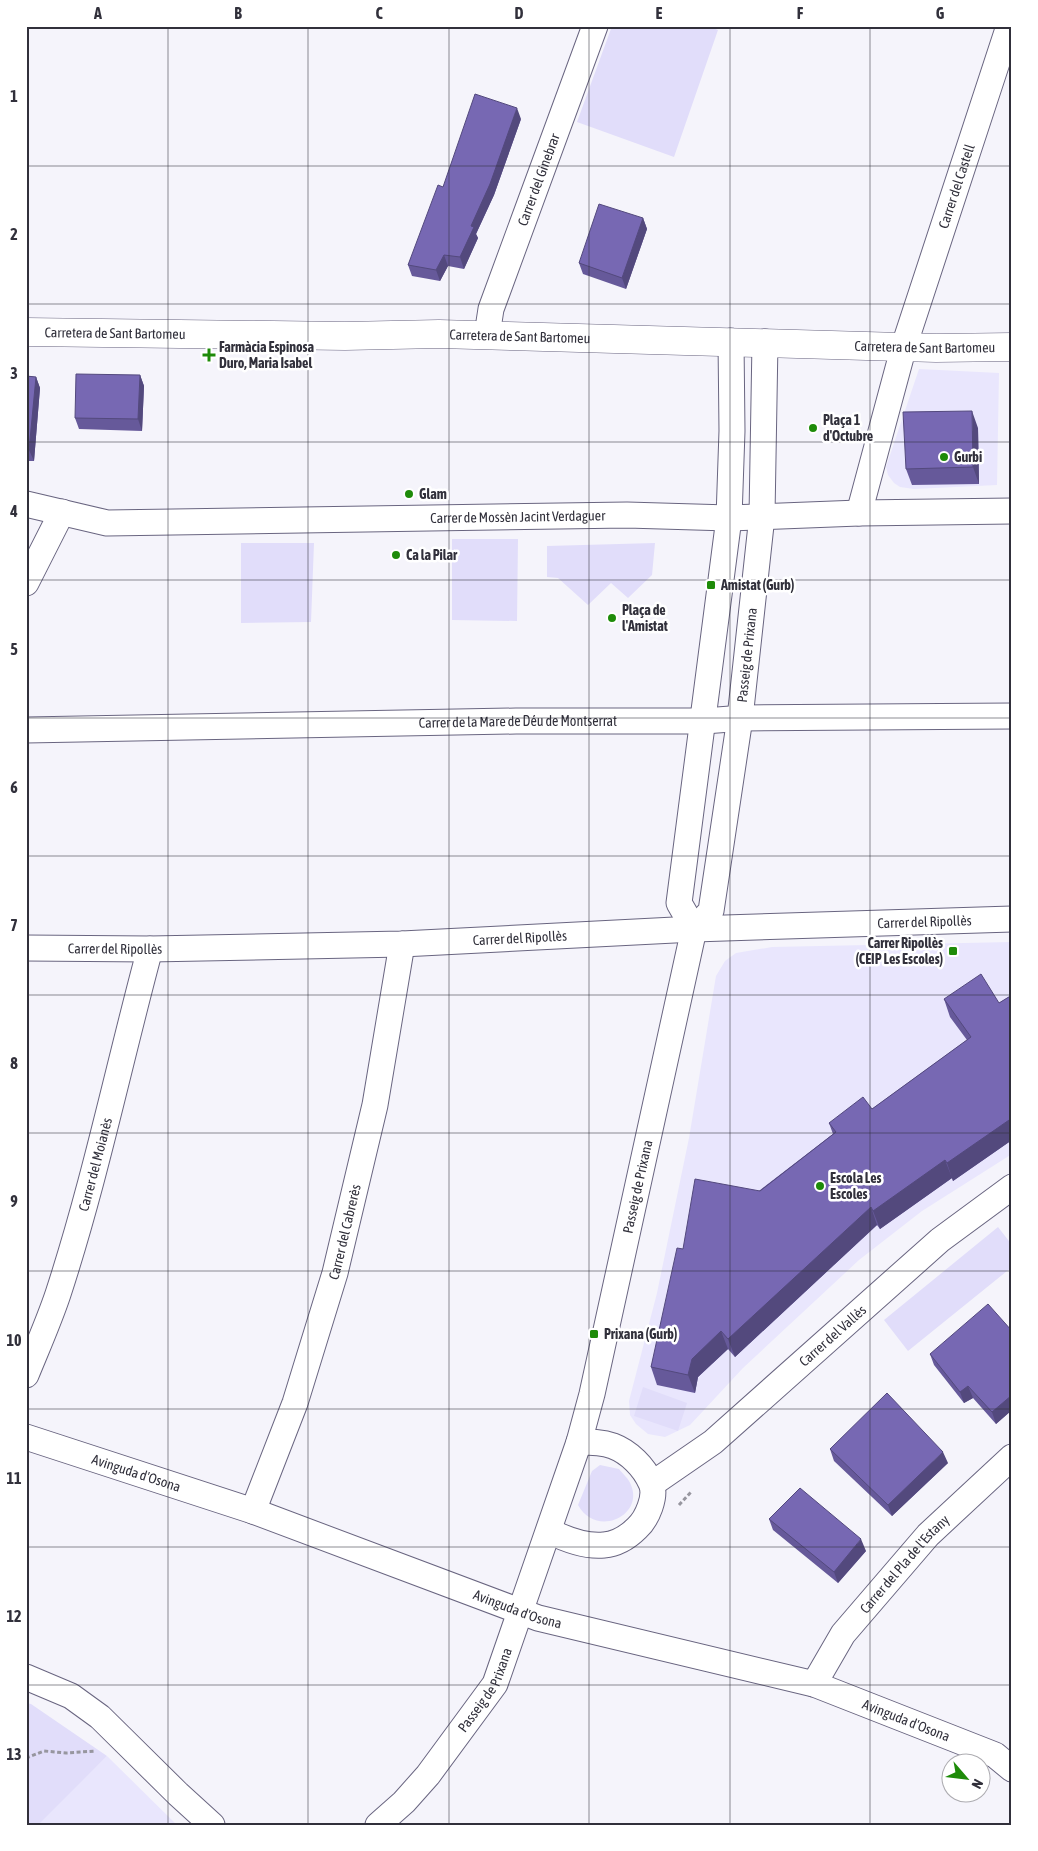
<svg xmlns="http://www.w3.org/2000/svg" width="1038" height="1851" font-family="'Asap Condensed',sans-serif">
<rect width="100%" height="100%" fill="#f5f4fb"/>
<path fill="#e9e6fd" d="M 919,369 L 999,373 L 997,485 L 914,489 L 900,487 L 894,483 L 888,475 L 886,467 Z
M 1012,942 L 1012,1154 L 922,1211 L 859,1260 L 743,1368 L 690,1425 L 665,1437 L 648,1434 L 636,1424 L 630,1415 L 629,1401 L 657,1293 L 689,1138 L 716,976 L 725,961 L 736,953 L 772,947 Z
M 107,1756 L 177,1825 L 36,1825 Z"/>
<path fill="#e1ddfa" d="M 612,26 L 708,26 L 718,30 L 674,157 L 577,122 Z
M 452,539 L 518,539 L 517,621 L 452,620 Z
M 241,543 L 314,543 L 311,622 L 241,623 Z
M 655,543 L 652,575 L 628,598 L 611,583 L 588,605 L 558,578 L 547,577 L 547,546 Z
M 998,1227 L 1012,1245 L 1012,1267 L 908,1351 L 884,1320 Z
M 643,1387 L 687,1403 L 678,1431 L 634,1416 Z
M 600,1465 L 619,1469 C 623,1474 629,1479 631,1485 C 644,1516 596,1538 578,1505 L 592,1471 Z
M 26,1703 L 31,1704 L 107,1756 L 38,1825 L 26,1825 Z"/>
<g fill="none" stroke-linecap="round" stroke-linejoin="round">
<defs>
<g id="minor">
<path id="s1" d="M 487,335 L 491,309 L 595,26"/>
<path id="s2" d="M 26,504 L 107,523 L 627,515 L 729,518 L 859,513 L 1012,511"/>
<path id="s3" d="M 859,513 L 904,346 L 1009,26"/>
<path d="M 26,583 L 62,512"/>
<path id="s4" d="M 26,730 L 516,721 L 704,721 L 744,718 L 1012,716"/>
<path d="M 694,929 L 679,903 L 729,518 L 732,431 L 731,341"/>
<path id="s5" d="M 26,948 L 150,949 L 402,944 L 694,929 L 1012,919"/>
<path id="s6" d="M 26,1375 C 37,1348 49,1321 58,1294 C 95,1181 119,1064 150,949"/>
<path id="s7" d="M 26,1437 L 253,1511 L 538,1618 L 814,1684 L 995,1755 L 1012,1769"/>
<path id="s8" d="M 652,1484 L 713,1442 L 940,1240 L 1012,1187"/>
<path id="s9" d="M 253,1511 L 295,1403 L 335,1273 L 375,1105 L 402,944"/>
<path d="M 549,1531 C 565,1539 585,1547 604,1545 C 617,1544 628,1537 637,1528 C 647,1519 657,1496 651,1483 C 644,1467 629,1452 613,1446 C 602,1442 590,1442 579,1442"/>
<path d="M 26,1677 L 71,1696 L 100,1717 L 178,1794 L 212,1825"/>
<path id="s10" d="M 814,1684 L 843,1634 L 928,1535 L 1012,1457"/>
<path id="s11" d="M 378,1825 L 404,1802 L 428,1775 L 495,1684 L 579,1442 L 592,1394 L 694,929 L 711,911 L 740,718 L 762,516 L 765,342"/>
</g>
<g id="tertiary">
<path id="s12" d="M 26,332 L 345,336 L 439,334 L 936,348 L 1012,347"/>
</g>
</defs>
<use href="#minor" stroke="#696580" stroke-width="27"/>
<use href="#tertiary" stroke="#696580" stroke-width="29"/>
<path stroke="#97969f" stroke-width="3" stroke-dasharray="4 2.5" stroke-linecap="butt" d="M 679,1505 L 692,1491
M 26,1758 L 44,1751 L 66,1753 L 96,1751"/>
<use href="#minor" stroke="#fff" stroke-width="25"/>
<use href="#tertiary" stroke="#fff" stroke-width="28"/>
</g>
<path fill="#66599a" d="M 521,119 L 494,195 L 476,234 L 478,238 L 464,269 L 448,266 L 440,281 L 412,276 L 408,265 L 443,187 Z
M 643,218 L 647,229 L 626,289 L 583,274 L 579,263 Z
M 140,375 L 144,386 L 142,431 L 79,429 L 75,418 Z
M 26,376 L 36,377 L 40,388 L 34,461 L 26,461 Z
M 978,428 L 979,484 L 912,485 L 906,469 Z
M 1012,995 L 1012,1140 L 953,1181 L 952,1178 L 880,1229 L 877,1225 L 735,1357 L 728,1349 L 698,1377 L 695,1393 L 657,1385 L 651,1367 L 683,1249 L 833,1134 L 829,1123 L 872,1109 L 967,1040 L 950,1017 L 944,999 L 999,1003 Z
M 1012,1331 L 1012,1410 L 996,1424 L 973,1398 L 964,1403 L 934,1365 L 930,1354 Z
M 830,1449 L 948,1463 L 892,1516 L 834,1461 Z
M 769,1519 L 866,1551 L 838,1583 L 773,1530 Z"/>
<path fill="#53497d" d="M 517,108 L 521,119 L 494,195 L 476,234 L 478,238 L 464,269 L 460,257 L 471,226 Z
M 643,218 L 647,229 L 626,289 L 622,278 Z
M 444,255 L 448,266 L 440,281 L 436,270 Z
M 140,375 L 144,386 L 142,431 L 138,419 Z
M 36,377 L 40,388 L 34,461 L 29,450 Z
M 972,411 L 978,428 L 979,484 L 973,467 Z
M 1012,1118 L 1012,1140 L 953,1181 L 947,1163 Z
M 945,1160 L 952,1178 L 880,1229 L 873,1211 Z
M 871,1207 L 877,1225 L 735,1357 L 728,1339 Z
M 721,1331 L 728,1349 L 698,1377 L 695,1393 L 688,1375 L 692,1359 Z
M 968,1386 L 973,1398 L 964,1403 L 960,1392 Z
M 1012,1395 L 1012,1410 L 996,1424 L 992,1412 Z
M 943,1452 L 948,1463 L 892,1516 L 888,1505 Z
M 861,1539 L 866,1551 L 838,1583 L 834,1572 Z"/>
<path fill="#7768b3" stroke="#53497d" d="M 475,94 L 517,108 L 490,184 L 471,226 L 474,227 L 460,257 L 444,255 L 436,270 L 408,265 L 438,185 L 443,187 Z
M 599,204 L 643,218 L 622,278 L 579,263 Z
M 76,374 L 140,375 L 138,419 L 75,418 Z
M 26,376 L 36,377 L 29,450 L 26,450 Z
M 972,411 L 973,467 L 906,469 L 903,412 Z
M 981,974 L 999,1003 L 1012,995 L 1012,1118 L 947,1163 L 945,1160 L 873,1211 L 871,1207 L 728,1339 L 721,1331 L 692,1359 L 688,1375 L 651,1367 L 677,1248 L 683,1249 L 695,1179 L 760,1191 L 836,1132 L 829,1123 L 863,1097 L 872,1109 L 971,1037 L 944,999 Z
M 988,1304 L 1012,1331 L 1012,1338 L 1010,1340 L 1012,1343 L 1012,1395 L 992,1412 L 968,1386 L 960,1392 L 930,1354 Z
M 887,1393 L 943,1452 L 888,1505 L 830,1449 Z
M 800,1488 L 861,1539 L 834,1572 L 769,1519 Z"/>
<path fill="none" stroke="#31303b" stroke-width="1" stroke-opacity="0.55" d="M 168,26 L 168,1825M 308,26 L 308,1825M 449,26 L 449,1825M 589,26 L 589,1825M 730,26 L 730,1825M 870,26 L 870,1825M 26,166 L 1012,166M 26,304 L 1012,304M 26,442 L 1012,442M 26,580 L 1012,580M 26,718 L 1012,718M 26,856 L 1012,856M 26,995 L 1012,995M 26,1133 L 1012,1133M 26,1271 L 1012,1271M 26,1409 L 1012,1409M 26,1547 L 1012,1547M 26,1685 L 1012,1685"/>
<g fill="#1e8b09" stroke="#fff" stroke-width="2">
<path d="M206.5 347.5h5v5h5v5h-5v5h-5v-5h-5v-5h5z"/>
<circle cx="813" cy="428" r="5"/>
<circle cx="944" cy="457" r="5"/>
<circle cx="409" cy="494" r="5"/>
<circle cx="396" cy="555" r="5"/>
<rect x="706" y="580" width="10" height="10" rx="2.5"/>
<circle cx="612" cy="618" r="5"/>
<rect x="948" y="946" width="10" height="10" rx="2.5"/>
<circle cx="820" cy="1186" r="5"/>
<rect x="589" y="1329" width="10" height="10" rx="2.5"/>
</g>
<g text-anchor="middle" stroke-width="5" stroke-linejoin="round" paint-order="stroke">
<g font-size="14" fill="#31303b" stroke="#fff">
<text dy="5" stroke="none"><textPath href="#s1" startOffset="164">Carrer del Ginebrar</textPath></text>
<text dy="5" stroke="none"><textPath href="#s3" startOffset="341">Carrer del Castell</textPath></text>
<text dy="5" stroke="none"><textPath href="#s12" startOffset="89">Carretera de Sant Bartomeu</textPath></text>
<text dy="5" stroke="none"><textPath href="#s12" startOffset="494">Carretera de Sant Bartomeu</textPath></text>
<text dy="5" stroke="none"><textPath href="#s12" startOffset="899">Carretera de Sant Bartomeu</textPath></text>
<text dy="5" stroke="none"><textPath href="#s2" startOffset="494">Carrer de Mossèn Jacint Verdaguer</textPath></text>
<text dy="5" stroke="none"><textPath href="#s11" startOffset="1249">Passeig de Prixana</textPath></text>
<text dy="5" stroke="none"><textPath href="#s4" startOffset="492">Carrer de la Mare de Déu de Montserrat</textPath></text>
<text dy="5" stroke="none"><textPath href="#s5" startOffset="899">Carrer del Ripollès</textPath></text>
<text dy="5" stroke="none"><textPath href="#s5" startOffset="494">Carrer del Ripollès</textPath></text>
<text dy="5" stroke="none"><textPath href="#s5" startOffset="89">Carrer del Ripollès</textPath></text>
<text dy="5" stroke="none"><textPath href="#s6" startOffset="222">Carrer del Moianès</textPath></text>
<text dy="5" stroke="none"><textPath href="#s11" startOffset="702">Passeig de Prixana</textPath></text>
<text dy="5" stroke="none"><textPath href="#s9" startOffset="294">Carrer del Cabrerès</textPath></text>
<text dy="5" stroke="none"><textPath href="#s8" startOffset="234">Carrer del Vallès</textPath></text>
<text dy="5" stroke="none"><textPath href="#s7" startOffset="116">Avinguda d'Osona</textPath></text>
<text dy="5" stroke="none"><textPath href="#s10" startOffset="151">Carrer del Pla de l'Estany</textPath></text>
<text dy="5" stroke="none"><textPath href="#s7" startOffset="521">Avinguda d'Osona</textPath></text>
<text dy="5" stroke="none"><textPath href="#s11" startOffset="174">Passeig de Prixana</textPath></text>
<text dy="5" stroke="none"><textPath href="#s7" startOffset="926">Avinguda d'Osona</textPath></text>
</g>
<g font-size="14" font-weight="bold" fill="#31303b" stroke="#fff" text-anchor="start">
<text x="219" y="352">Farmàcia Espinosa<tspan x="219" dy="16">Duro, Maria Isabel</tspan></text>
<text x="823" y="425">Plaça 1<tspan x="823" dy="16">d'Octubre</tspan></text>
<text x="954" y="462">Gurbi</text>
<text x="419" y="499">Glam</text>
<text x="406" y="560">Ca la Pilar</text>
<text x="721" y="590">Amistat (Gurb)</text>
<text x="622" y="615">Plaça de<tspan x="622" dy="16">l'Amistat</tspan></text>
<text x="943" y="948" text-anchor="end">Carrer Ripollès<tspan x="943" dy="16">(CEIP Les Escoles)</tspan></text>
<text x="830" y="1183">Escola Les<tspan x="830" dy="16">Escoles</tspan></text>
<text x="604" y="1339">Prixana (Gurb)</text>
</g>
</g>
<rect width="1038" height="1851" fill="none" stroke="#ffffff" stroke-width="55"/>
<g transform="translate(966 1778) rotate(118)"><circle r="24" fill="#ffffff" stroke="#adacb1"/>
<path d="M0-4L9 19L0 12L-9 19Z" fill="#1e8b09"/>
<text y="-8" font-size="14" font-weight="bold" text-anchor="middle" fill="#31303b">N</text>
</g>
<rect x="28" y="28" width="982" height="1796" fill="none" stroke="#31303b" stroke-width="2"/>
<g font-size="16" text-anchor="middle" font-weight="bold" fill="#31303b">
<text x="98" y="19">A</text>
<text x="238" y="19">B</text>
<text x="379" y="19">C</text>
<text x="519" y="19">D</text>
<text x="659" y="19">E</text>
<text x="800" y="19">F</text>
<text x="940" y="19">G</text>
<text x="14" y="102">1</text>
<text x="14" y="240">2</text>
<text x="14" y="379">3</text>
<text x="14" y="517">4</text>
<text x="14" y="655">5</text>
<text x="14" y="793">6</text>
<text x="14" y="931">7</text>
<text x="14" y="1069">8</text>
<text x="14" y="1207">9</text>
<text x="14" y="1346">10</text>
<text x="14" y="1484">11</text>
<text x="14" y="1622">12</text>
<text x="14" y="1760">13</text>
</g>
</svg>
